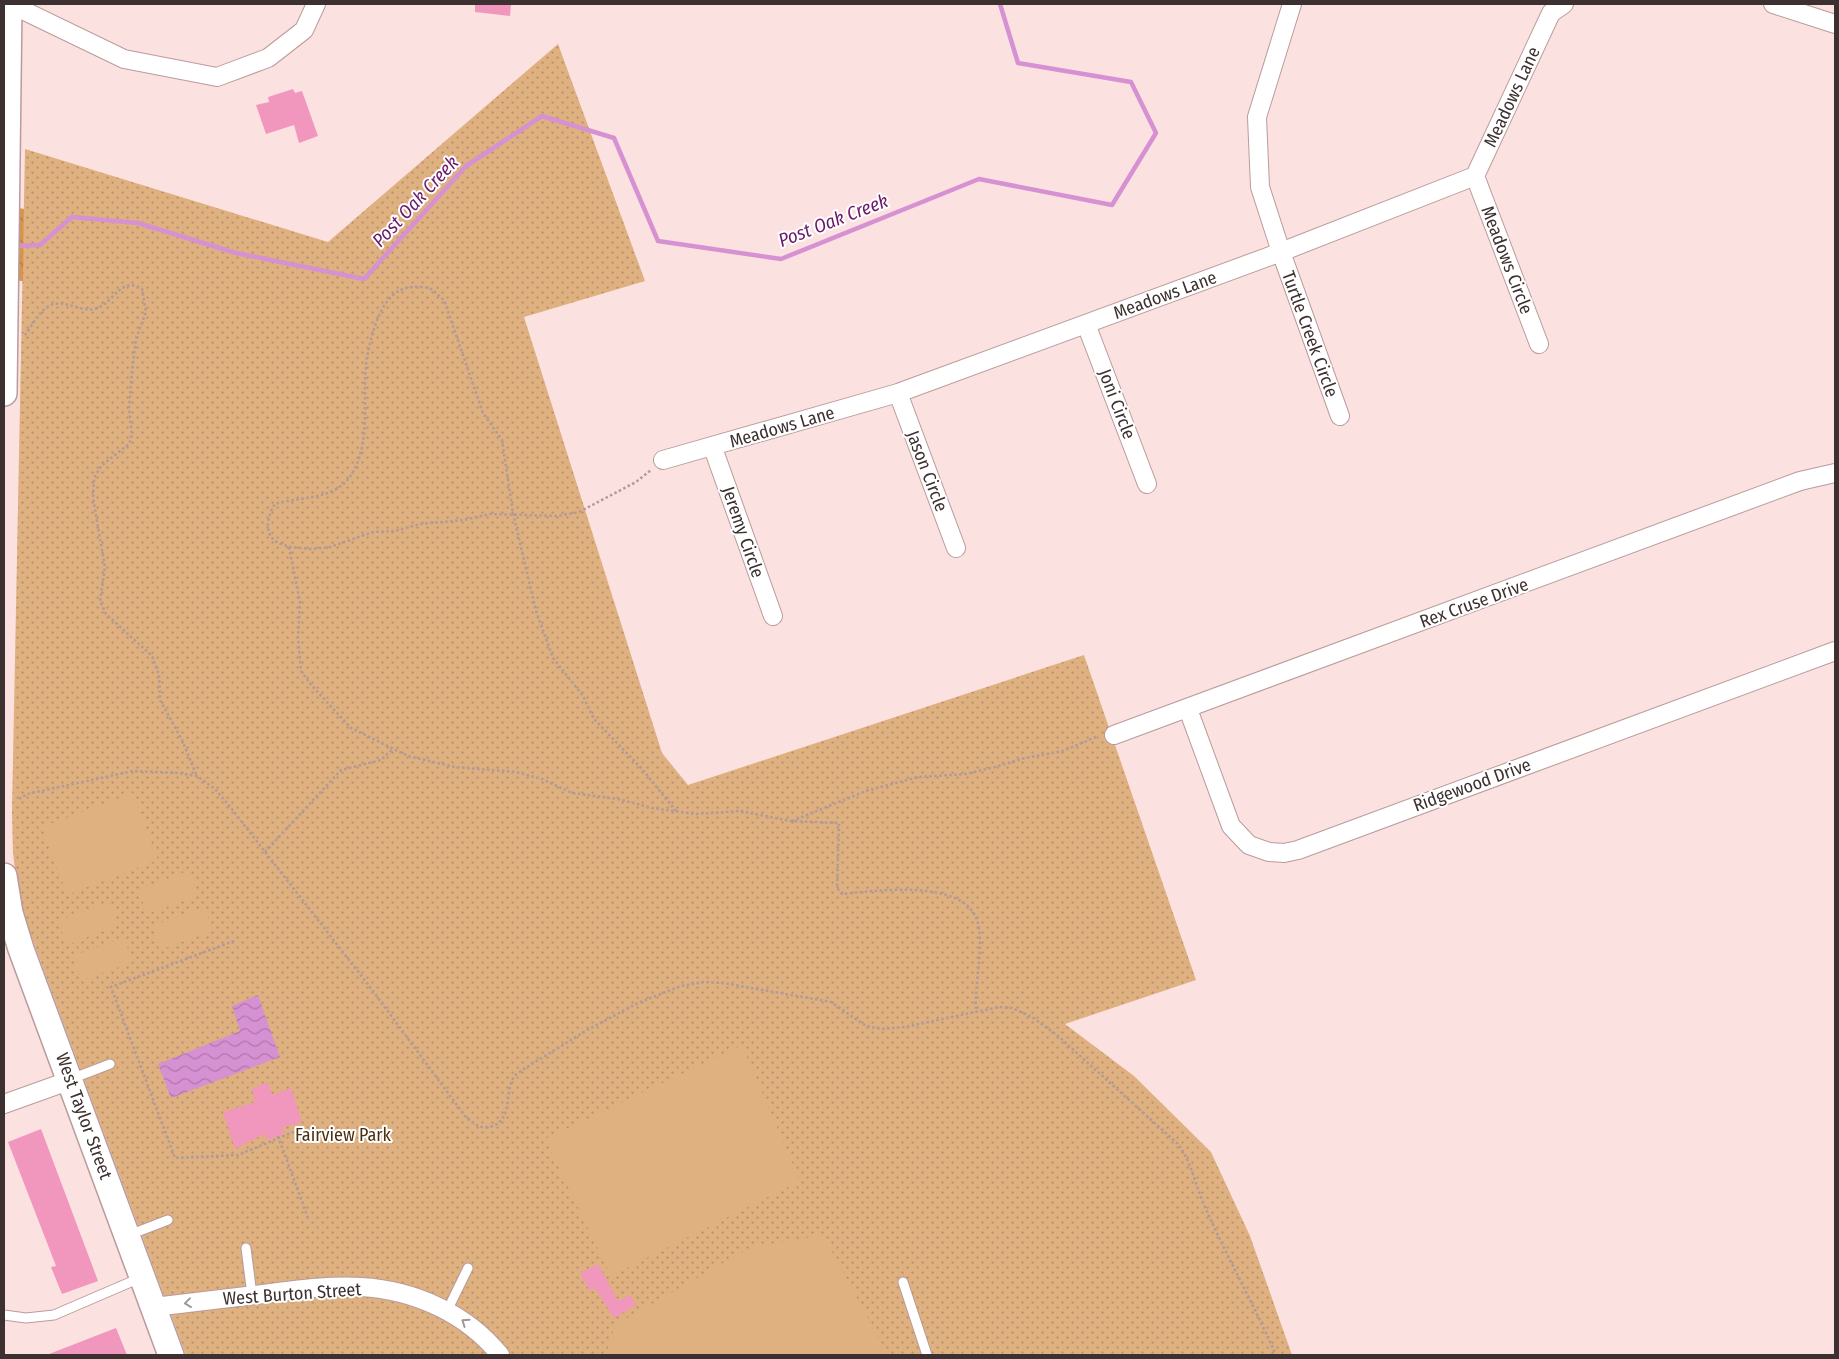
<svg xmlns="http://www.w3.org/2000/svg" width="1839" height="1359" font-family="'Fira Sans Condensed',sans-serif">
<defs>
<pattern id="green-dots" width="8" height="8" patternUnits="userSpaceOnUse" patternTransform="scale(1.25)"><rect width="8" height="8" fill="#dfb080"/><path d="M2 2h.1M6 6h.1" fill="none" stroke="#b69069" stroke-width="1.8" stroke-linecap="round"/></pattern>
<pattern id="forest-crowns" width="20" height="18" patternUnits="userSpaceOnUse" patternTransform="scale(1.25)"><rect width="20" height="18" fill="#d7954c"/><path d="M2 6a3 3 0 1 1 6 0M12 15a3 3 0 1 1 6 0" fill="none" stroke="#b07a40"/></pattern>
<pattern id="water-waves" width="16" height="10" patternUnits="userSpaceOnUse" patternTransform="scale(1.25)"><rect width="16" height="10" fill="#d691d3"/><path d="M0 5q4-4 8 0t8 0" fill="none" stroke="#af77ac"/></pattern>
</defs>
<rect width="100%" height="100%" fill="#fce1e1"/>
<path fill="url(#green-dots)" d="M 558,44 L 645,281 L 524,317 L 662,753 L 688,785 L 1084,655 L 1196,980 L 1065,1024 L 1134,1076 L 1211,1152 L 1250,1236 L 1292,1355 L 186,1355 L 26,922 L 17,887 L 13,853 L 12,812 L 25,149 L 328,242 Z"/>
<path fill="url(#forest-crowns)" d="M 4,205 L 24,209 L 23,281 L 4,280 Z"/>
<path fill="#dfb080" d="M 133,793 L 158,860 L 67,895 L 42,827 Z
M 190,870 L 199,895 L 147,914 L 138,890 Z
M 110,901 L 119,925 L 67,945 L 58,921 Z
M 204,907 L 213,931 L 160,950 L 152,926 Z
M 124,938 L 133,962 L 80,981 L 72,956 Z
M 742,1045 L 800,1181 L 611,1276 L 545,1139 Z
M 823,1235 L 888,1355 L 606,1355 L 615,1325 L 751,1247 Z"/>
<path fill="url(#water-waves)" d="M 258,995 L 280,1057 L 171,1098 L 158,1064 L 240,1031 L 232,1006 Z"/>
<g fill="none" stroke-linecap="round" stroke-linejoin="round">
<path stroke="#d691d3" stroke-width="4.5" d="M 13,246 L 40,245 L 72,217 L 138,223 L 236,253 L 364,279 L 466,166 L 542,116 L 614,138 L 658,241 L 781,259 L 979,179 L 1112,205 L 1156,133 L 1131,82 L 1018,63 L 1000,4"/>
</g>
<path fill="#f196bd" d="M 475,4 L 511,4 L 510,16 L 475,12 Z
M 293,89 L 295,93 L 302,91 L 318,136 L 299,143 L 294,125 L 266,134 L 256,105 L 269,102 L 268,97 Z
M 268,1082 L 272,1095 L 291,1088 L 302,1122 L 282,1128 L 284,1134 L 267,1140 L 264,1134 L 235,1149 L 223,1112 L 255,1102 L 252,1089 Z
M 41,1129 L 98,1281 L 62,1294 L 51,1267 L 56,1266 L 8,1142 Z
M 598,1264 L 618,1301 L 630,1295 L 636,1305 L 614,1318 L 595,1288 L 590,1291 L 580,1273 Z
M 116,1328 L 127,1355 L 49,1355 L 49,1354 Z"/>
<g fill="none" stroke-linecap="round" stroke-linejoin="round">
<defs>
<path id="lane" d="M 71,1079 L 110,1064
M 129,1235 L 168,1220
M 246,1248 L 252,1295
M 903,1282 L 927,1355
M 447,1311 L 468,1268
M 4,1315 L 26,1318 L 54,1315 L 140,1278"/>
<path id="street" d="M 10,4 L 124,59 L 217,77 L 268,58 L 304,30 L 316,4
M 1292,4 L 1257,117 L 1260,187 L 1281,252 L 1340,416
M 1773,4 L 1835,24
M 1475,176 L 1539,344
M 1086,324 L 1147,484
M 898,393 L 956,548
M 713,448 L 773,616
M 663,460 L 898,393 L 1281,252 L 1475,176 L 1551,13 L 1564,4
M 1188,709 L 1231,826 L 1249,845 L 1269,852 L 1284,853 L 1298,850 L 1835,651
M 1114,735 L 1800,481 L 1835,473
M 4,1104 L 71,1080
M 154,1307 C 190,1303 227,1298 263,1294 C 295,1290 329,1285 361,1287 C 415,1290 467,1314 500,1355"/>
<path id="secondary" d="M 4,393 L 9,4
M 4,876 L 10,913 L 21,949 L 171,1355"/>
</defs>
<use href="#lane" stroke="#ba9b9b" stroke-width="11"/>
<use href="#street" stroke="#ba9b9b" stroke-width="20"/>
<use href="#secondary" stroke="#ba9b9b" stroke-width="28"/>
<path stroke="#b09a9a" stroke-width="2.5" stroke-dasharray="2.5 2.5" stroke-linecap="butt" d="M 25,335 C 32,326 41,307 54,304 C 69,301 86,315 100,307 C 115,299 123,276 142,289 L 146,312 L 136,339 L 132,371 L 129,408 L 132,435 L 129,444 L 101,466 L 94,478 L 93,498 L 105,567 L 100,601 L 106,614 L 152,656 L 159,675 L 160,700 L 182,740 L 197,776
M 289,547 L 312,549 L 330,547 L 373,532 L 395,531 L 420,524 L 463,520 L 490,514 L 558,516 L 579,512 L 636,482 L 651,470
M 19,799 L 27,794 L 133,771 L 179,773 L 197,776 L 215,789 L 231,808 L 370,987 L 465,1116 C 474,1124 480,1130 493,1126 C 513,1118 504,1092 514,1077 C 515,1075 520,1072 522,1070 L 589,1029 L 638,1003 L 681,986 L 703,982 L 723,983 L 831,1002 L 866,1026 L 882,1029 L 905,1027 L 999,1007 L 1012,1008 L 1032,1017 L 1058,1036 L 1178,1144 C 1192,1163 1195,1185 1205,1207 C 1227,1257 1254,1305 1276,1355
M 676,811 L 642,769 L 594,719 L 583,696 L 553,658 L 536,611 L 513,513 L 502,440 L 483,413 L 444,300 C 439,297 434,290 429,288 C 426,287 421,287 418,287 C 384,284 374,326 368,352 C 360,390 373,437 353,472 C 337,501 302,496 275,504 C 269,513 263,530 274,540 C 277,543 285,545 289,547 L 300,602 L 298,637 L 301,671 L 312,686 L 351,728 L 408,756 L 455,767 L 516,772 L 542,779 L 572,793 L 618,799 L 652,808 L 695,814 L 741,811 L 790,821 L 839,823 L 837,888 L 842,894 C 875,891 962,878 977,920 C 985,943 974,985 976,1011
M 792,821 L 866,791 L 918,777 L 966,774 L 995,767 L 1025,758 L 1063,751 L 1098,736
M 265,852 L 341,770 L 381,760 L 393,749
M 234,941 L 111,987 L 175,1158 L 238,1155 L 303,1128
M 278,1136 L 308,1218"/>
<use href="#lane" stroke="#fff" stroke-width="9"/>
<use href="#street" stroke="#fff" stroke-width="18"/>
<use href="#secondary" stroke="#fff" stroke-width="25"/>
</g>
<defs><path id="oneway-chevron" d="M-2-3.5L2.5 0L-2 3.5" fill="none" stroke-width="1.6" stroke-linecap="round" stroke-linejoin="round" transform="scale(1.25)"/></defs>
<g stroke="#9e9898">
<use href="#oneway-chevron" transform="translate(188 1303) rotate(173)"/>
<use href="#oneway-chevron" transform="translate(465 1322) rotate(-145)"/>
</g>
<g text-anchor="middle" stroke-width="4" stroke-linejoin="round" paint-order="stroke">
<g font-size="18" fill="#3d3030" stroke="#fff">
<text transform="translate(1512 97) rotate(-65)" y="6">Meadows Lane</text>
<text transform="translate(1507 260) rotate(69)" y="6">Meadows Circle</text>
<text transform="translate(1165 295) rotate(-20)" y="6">Meadows Lane</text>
<text transform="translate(1310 334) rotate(70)" y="6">Turtle Creek Circle</text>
<text transform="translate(1117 404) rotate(69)" y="6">Joni Circle</text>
<text transform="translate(782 427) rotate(-16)" y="6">Meadows Lane</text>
<text transform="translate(927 471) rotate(69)" y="6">Jason Circle</text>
<text transform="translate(743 532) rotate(71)" y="6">Jeremy Circle</text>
<text transform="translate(1474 603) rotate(-20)" y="6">Rex Cruse Drive</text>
<text transform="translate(1472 785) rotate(-20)" y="6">Ridgewood Drive</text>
<text transform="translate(84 1116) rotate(70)" y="6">West Taylor Street</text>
<text transform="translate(292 1294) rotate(-4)" y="6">West Burton Street</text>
</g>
<g font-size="18" fill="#4b3011" stroke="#fff">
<text x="343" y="1141">Fairview Park</text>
</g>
<g font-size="19" font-style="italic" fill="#6a186a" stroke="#fff">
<text transform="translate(415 201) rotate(-47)" y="7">Post Oak Creek</text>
<text transform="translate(833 220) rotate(-21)" y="7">Post Oak Creek</text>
</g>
</g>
<rect width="1839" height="1359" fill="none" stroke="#3d3030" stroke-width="10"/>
</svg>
